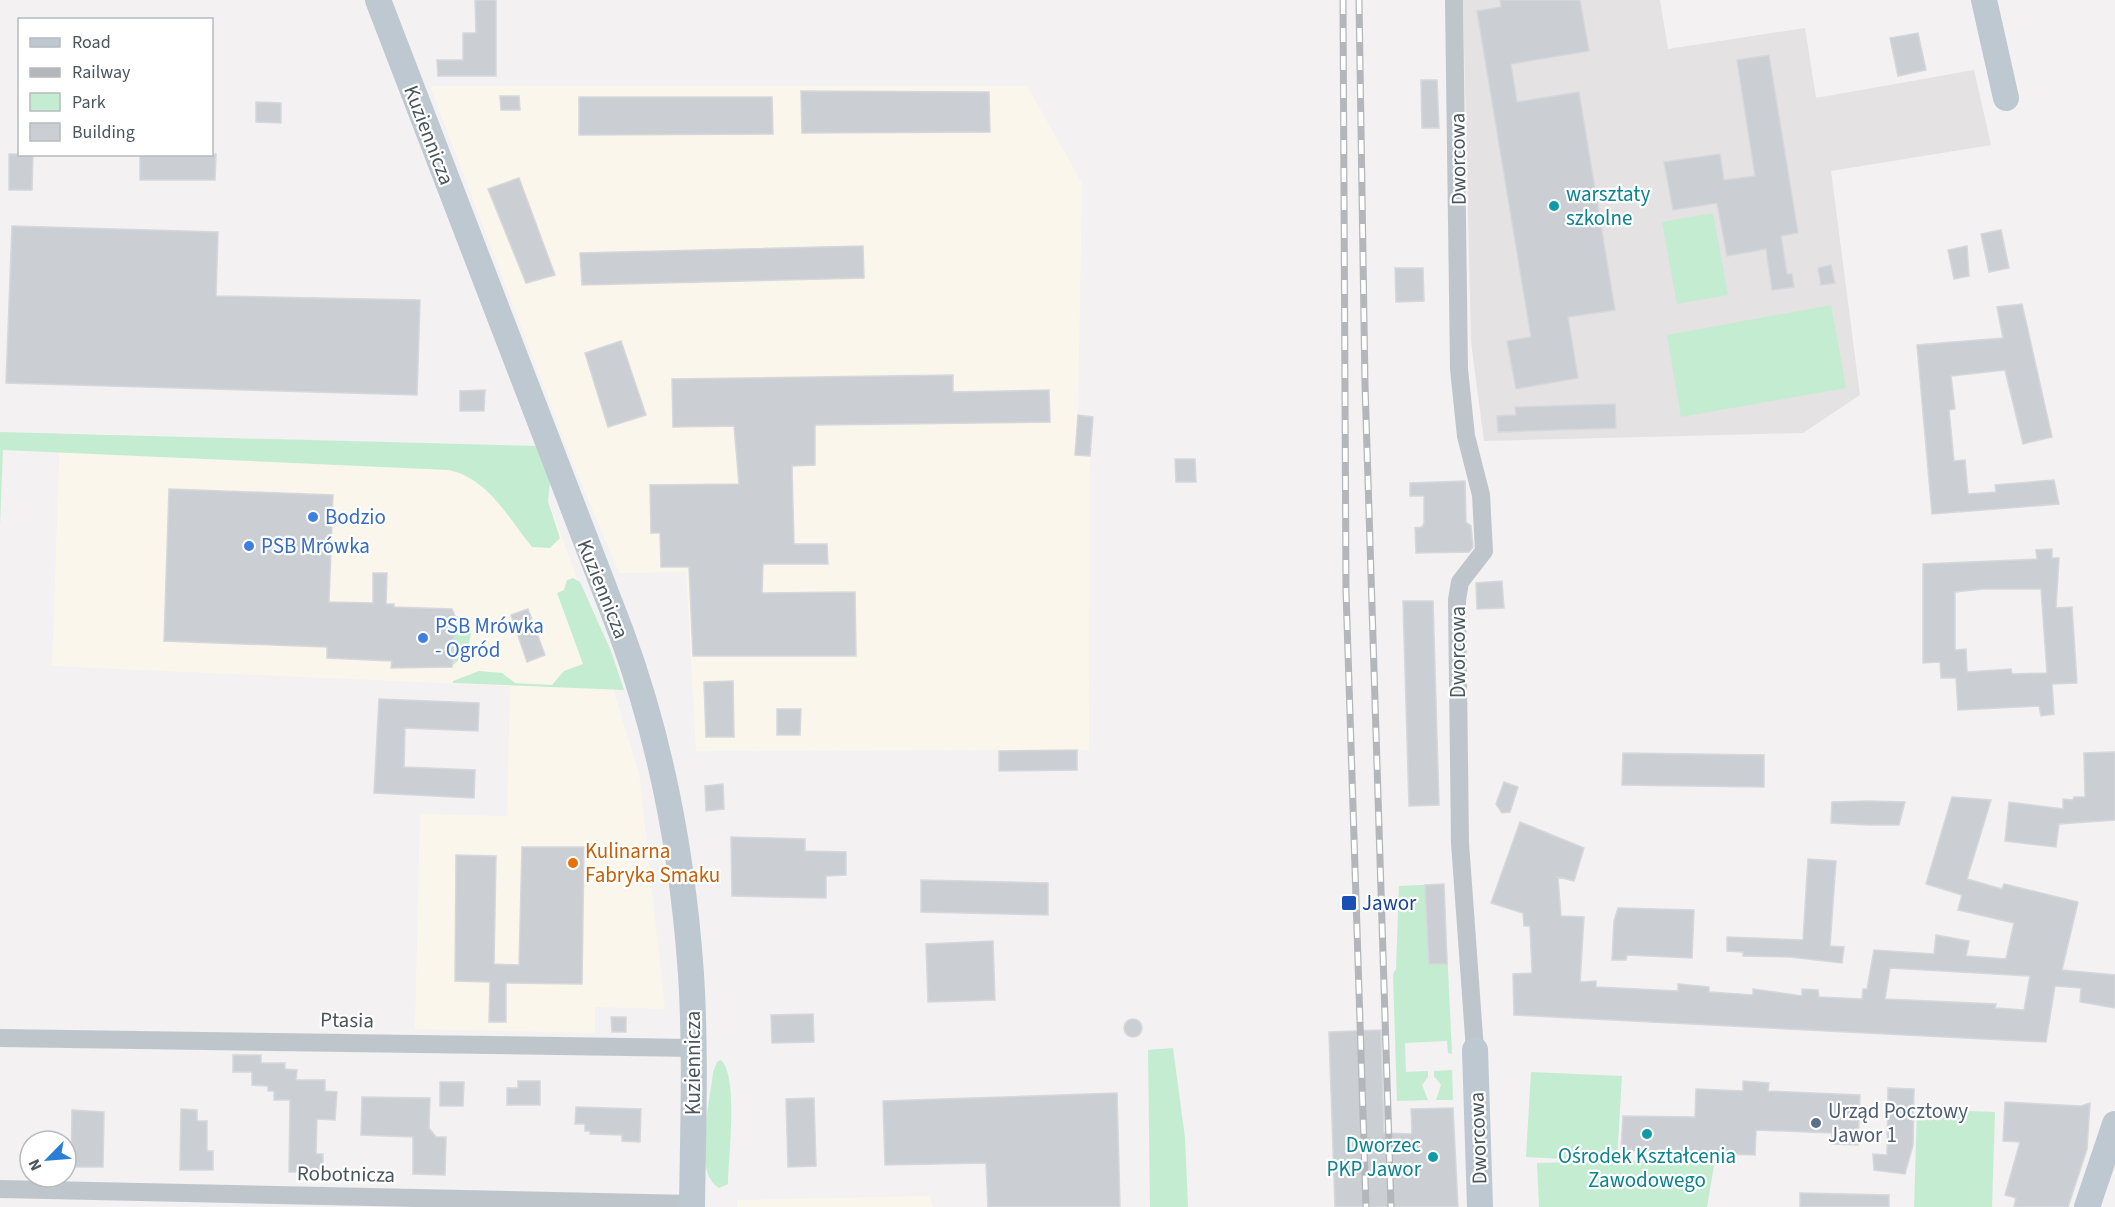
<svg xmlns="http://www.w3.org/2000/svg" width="2115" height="1207" font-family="'Source Sans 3',sans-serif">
<rect width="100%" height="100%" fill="#f3f1f1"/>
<path fill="#fbf6ec" d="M 430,86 L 1027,86 L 1082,183 L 1078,415 L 1075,454 L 1090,456 L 1089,750 L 696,751 L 686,572 L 619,573 L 572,461 Z
M 60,433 L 529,446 L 591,618 L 639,773 L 665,1009 L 595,1007 L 595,1033 L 415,1029 L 420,814 L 507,816 L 510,686 L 52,666 Z
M 929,1196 L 933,1207 L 737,1207 L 737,1200 Z"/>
<path fill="#e4e2e2" d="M 1463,0 L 1660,0 L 1668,49 L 1805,28 L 1816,98 L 1974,70 L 1991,145 L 1831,171 L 1860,395 L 1803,433 L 1484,441 L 1471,342 Z"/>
<path fill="#c4ecd1" d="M 1713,213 L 1728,295 L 1677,304 L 1662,222 Z
M 1831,305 L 1846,388 L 1681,417 L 1667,335 Z
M 0,432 L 537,446 L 550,481 L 548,501 L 560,538 L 550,548 L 532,547 C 508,518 489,479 449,470 L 3,450 L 0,526 Z
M 573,578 L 580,582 L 611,651 L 624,690 L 453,683 L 453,681 L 479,671 L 502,673 L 515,683 L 552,685 L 564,671 L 583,664 L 557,593 L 564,590 L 567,580 Z
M 455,616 L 465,618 L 472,628 L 467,653 L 452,666 Z
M 1444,884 L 1452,1054 L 1448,1053 L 1447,1041 L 1405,1043 L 1406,1072 L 1428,1071 L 1428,1077 L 1422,1085 L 1428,1100 L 1397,1101 L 1393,974 L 1396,969 L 1399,886 Z
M 1173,1048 L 1185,1138 L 1188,1207 L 1150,1207 L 1148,1050 Z
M 721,1060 C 739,1077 728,1158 728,1184 L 719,1188 C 691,1171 711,1100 713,1072 L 717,1062 Z
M 1452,1070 L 1453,1100 L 1436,1100 L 1441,1085 L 1434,1076 L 1434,1071 Z
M 1531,1072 L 1622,1076 L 1617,1161 L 1715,1160 L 1707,1207 L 1539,1207 L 1537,1163 L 1604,1161 L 1526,1157 Z
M 1917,1109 L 1995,1112 L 1992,1207 L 1914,1207 Z"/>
<path fill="#cbced2" stroke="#d5d7db" stroke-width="1.5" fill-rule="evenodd" d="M 475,0 L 496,0 L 496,76 L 438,76 L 437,60 L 463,60 L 463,33 L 476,33 Z
M 1500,0 L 1580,0 L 1589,51 L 1511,64 L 1517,102 L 1579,92 L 1615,310 L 1568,317 L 1578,378 L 1516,389 L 1507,341 L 1531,337 L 1477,11 L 1501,7 Z
M 1918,33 L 1926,70 L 1898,76 L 1890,38 Z
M 1769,55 L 1798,233 L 1781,236 L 1787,274 L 1792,274 L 1794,287 L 1772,290 L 1766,249 L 1727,256 L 1717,203 L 1673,210 L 1664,162 L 1720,154 L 1724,180 L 1755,176 L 1737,60 Z
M 1421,80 L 1437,80 L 1439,128 L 1422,128 Z
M 801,91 L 989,92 L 990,132 L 802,133 Z
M 500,96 L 519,96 L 520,110 L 501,110 Z
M 579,97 L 772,97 L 773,134 L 579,135 Z
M 256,102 L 281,103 L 281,123 L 256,122 Z
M 9,154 L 33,154 L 32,190 L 9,190 Z
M 140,154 L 216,154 L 215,180 L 140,180 Z
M 519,178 L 555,275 L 526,283 L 488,189 Z
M 12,226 L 218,232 L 216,296 L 420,300 L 417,395 L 6,383 Z
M 2001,230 L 2009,268 L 1989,272 L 1981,234 Z
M 863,246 L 864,278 L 582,285 L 580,253 Z
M 1967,246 L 1969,276 L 1954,279 L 1948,250 Z
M 1831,265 L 1835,283 L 1821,285 L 1818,268 Z
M 1395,268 L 1423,268 L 1424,301 L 1396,302 Z
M 2022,304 L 2052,437 L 2023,444 L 2005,370 L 1951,376 L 1955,409 L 1949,410 L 1954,461 L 1965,460 L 1968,494 L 1996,492 L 1995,485 L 2054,480 L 2059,504 L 1932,514 L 1917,345 L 2003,338 L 1997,307 Z
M 621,341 L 646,415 L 608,427 L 585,353 Z
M 953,375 L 953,392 L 1049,390 L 1050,422 L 815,425 L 815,465 L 792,466 L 794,544 L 827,544 L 828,564 L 763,564 L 762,593 L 855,592 L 856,656 L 693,656 L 689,567 L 661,567 L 660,533 L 651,533 L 650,485 L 739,484 L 734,426 L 673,427 L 672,379 Z
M 485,390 L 484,411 L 460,411 L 460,391 Z
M 1615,404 L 1616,428 L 1498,432 L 1497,416 L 1516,415 L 1515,407 Z
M 1078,415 L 1093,417 L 1090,456 L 1075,455 Z
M 1175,459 L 1195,459 L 1196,482 L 1176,482 Z
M 1465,481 L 1466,522 L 1471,526 L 1473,547 L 1469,552 L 1416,553 L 1415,528 L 1422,527 L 1424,523 L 1424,496 L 1410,496 L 1410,483 Z
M 169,489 L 333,495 L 329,602 L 373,603 L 373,573 L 387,573 L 386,604 L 394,604 L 394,607 L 452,609 L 455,616 L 452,667 L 391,668 L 392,661 L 327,658 L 327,647 L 164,641 Z
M 2052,549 L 2052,558 L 2059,558 L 2056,608 L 2072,607 L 2077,683 L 2052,684 L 2054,714 L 2041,716 L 2039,706 L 1958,710 L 1956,678 L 1941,678 L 1940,662 L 1923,663 L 1923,564 L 2037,559 L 2036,550 ZM 1983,589 L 2041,589 L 2047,673 L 2012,674 L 2011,669 L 1967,672 L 1966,649 L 1955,650 L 1955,592 Z
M 1502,581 L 1504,608 L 1477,609 L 1476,583 Z
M 1403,601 L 1433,601 L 1439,805 L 1409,806 Z
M 528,609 L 545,655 L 527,662 L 511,615 Z
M 733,681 L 734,737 L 706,737 L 704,682 Z
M 379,699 L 479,703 L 478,731 L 405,728 L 404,767 L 475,770 L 474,798 L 374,793 Z
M 777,709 L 801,709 L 800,735 L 777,735 Z
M 1077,750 L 1077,770 L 999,771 L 999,751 Z
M 2115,752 L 2115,820 L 2059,824 L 2056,847 L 2005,841 L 2009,802 L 2063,809 L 2063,799 L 2073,800 L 2074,797 L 2085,797 L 2084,753 Z
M 1623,753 L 1764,755 L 1764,787 L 1622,785 Z
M 1504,782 L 1518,787 L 1510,812 L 1502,813 L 1496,804 Z
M 723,784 L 724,809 L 706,811 L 705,786 Z
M 1952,797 L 1991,800 L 1967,879 L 2002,889 L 2004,884 L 2078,902 L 2062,970 L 2115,975 L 2115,1008 L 2080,1002 L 2081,988 L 2055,986 L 2046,1042 L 1514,1015 L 1513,974 L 1532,973 L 1530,926 L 1524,926 L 1523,913 L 1491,903 L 1520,822 L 1584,848 L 1574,881 L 1558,877 L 1561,916 L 1584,917 L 1580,982 L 1596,981 L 1596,987 L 1678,991 L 1678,984 L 1709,987 L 1709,992 L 1753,995 L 1753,989 L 1802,996 L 1802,989 L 1818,990 L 1819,997 L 1862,999 L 1863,989 L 1867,989 L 1874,950 L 1934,954 L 1936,935 L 1969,941 L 1966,956 L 2006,959 L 2014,923 L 1958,910 L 1962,895 L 1926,884 ZM 1890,968 L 2030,976 L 2024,1010 L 1995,1008 L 1996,1004 L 1885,999 Z
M 1832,802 L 1869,801 L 1905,802 L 1899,825 L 1869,825 L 1831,823 Z
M 731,837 L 805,839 L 805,851 L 846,852 L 846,875 L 826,876 L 826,898 L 732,896 Z
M 522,847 L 584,847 L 582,984 L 506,983 L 506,1022 L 489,1022 L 490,982 L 455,981 L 456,855 L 496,856 L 494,964 L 519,965 Z
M 1808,859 L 1836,861 L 1830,946 L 1844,947 L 1842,963 L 1790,957 L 1743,956 L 1743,952 L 1727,951 L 1727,937 L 1803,940 Z
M 921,880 L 1048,883 L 1048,915 L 921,912 Z
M 1444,884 L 1447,964 L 1429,964 L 1425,885 Z
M 1618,908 L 1694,910 L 1692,958 L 1627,955 L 1626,960 L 1612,960 L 1614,921 Z
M 993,941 L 995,1000 L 928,1002 L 926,944 Z
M 813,1014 L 814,1042 L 772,1043 L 771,1015 Z
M 611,1017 L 626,1017 L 626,1032 L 612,1032 Z
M1124 1028a9 9 0 1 1 18 0a9 9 0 1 1-18 0Z
M 1381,1030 L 1384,1133 L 1412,1134 L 1411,1109 L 1453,1108 L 1458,1207 L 1335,1207 L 1329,1032 Z
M 233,1055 L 261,1055 L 261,1063 L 285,1063 L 285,1069 L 297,1070 L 296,1080 L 325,1080 L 325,1091 L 337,1092 L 335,1120 L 317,1119 L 316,1154 L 323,1154 L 323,1172 L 289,1172 L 290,1100 L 274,1100 L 274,1091 L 268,1091 L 268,1086 L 252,1085 L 252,1072 L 233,1072 Z
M 518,1081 L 540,1081 L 540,1105 L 507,1105 L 507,1088 L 518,1088 Z
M 1743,1081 L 1769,1083 L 1768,1091 L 1860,1095 L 1858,1145 L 1832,1144 L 1832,1133 L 1756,1130 L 1755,1155 L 1621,1150 L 1623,1116 L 1695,1117 L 1696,1089 L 1743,1091 Z
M 440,1082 L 464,1082 L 463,1106 L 440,1106 Z
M 1888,1088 L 1914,1089 L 1913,1145 L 1905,1174 L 1874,1170 L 1873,1154 L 1887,1155 Z
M 1117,1093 L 1120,1207 L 988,1207 L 986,1163 L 885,1165 L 883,1101 Z
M 362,1097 L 430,1098 L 429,1128 L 436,1137 L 446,1137 L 445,1175 L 413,1174 L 413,1137 L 361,1135 Z
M 814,1098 L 816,1166 L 788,1167 L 786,1099 Z
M 2005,1102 L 2081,1106 L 2090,1103 L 2087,1149 L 2068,1207 L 2014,1207 L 2016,1198 L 2005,1195 L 2020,1142 L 2003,1141 Z
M 576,1107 L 641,1109 L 640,1142 L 622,1141 L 622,1135 L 590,1134 L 590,1131 L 585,1131 L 585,1124 L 575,1124 Z
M 181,1109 L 197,1110 L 197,1121 L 207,1121 L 207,1151 L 213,1151 L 213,1170 L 180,1170 Z
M 72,1110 L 104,1112 L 103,1167 L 71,1167 Z
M 1800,1193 L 1889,1195 L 1889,1207 L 1800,1207 Z"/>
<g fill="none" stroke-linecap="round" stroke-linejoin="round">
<path stroke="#bec6cc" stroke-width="18" d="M 1454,0 L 1459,369 L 1466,436 L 1481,495 L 1484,551 L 1460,582 L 1457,600 L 1460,843 L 1475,1050
M 0,1038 L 694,1048
M 0,1189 L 692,1204"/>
<path stroke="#bec8d0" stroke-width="26" d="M 378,0 L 621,632 C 661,740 683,859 691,974 C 696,1052 693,1130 692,1207
M 1984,0 L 2006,98
M 1475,1050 L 1480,1207
M 2087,1207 L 2115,1124"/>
<defs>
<path id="rail" d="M 1343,0 L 1346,591 L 1366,1207
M 1359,0 L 1365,385 L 1391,1207"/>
</defs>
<use href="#rail" stroke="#b3b6ba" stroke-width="7"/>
<use href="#rail" stroke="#fff" stroke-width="4.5" stroke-dasharray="14" stroke-linecap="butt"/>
</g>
<g fill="#0f9aa8" stroke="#fff" stroke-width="2">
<circle cx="1554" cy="206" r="6"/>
<circle cx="1647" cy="1134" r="6"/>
<circle cx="1433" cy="1157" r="6"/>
</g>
<g fill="#3f7fe0" stroke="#fff" stroke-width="2">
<circle cx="313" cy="517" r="6"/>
<circle cx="249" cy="546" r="6"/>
<circle cx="423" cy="638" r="6"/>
</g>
<circle fill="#e8710a" stroke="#fff" stroke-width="2" cx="573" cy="863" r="6"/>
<rect fill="#1a4fb4" stroke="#fff" stroke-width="2" x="1341" y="895" width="16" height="16" rx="3"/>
<circle fill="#5c6f8a" stroke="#fff" stroke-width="2" cx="1816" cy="1123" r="6"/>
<g text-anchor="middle" stroke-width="4.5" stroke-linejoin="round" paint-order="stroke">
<g font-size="21" fill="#4a555c" stroke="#fff">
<text transform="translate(429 135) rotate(69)" y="7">Kuziennicza</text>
<text transform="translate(1458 159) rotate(-91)" y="7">Dworcowa</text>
<text transform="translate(603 589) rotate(68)" y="7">Kuziennicza</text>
<text transform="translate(1458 652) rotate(-90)" y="7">Dworcowa</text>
<text transform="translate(347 1020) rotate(1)" y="7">Ptasia</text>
<text transform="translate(693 1063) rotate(-90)" y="7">Kuziennicza</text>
<text transform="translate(1478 1138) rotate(-92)" y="7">Dworcowa</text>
<text transform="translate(346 1174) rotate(1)" y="7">Robotnicza</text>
</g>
<g font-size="21" fill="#0d838f" stroke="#fff" text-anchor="start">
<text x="1566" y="201">warsztaty<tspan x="1566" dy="24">szkolne</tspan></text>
<text x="1421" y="1152" text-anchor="end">Dworzec<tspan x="1421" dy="24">PKP Jawor</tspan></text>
<text x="1647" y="1163" text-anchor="middle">Ośrodek Kształcenia<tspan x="1647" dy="24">Zawodowego</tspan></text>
</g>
<g font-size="21" fill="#366cbe" stroke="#fff" text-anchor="start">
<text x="325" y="524">Bodzio</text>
<text x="261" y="553">PSB Mrówka</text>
<text x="435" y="633">PSB Mrówka<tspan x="435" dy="24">- Ogród</tspan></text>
</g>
<g font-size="21" fill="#c56008" stroke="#fff" text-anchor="start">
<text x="585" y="858">Kulinarna<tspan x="585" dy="24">Fabryka Smaku</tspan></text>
</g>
<g font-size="21" fill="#164399" stroke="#fff" text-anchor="start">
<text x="1362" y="910">Jawor</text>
</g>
<g font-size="21" fill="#4e5e75" stroke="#fff" text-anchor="start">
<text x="1828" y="1118">Urząd Pocztowy<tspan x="1828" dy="24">Jawor 1</tspan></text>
</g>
</g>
<rect x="18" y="18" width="195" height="138" fill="#ffffff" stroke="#b7bbbe" stroke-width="1.5"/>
<rect x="30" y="38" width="30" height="9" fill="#bec8d0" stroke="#b7bbbe" stroke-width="1.5"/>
<text x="72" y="48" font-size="18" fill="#4a555c">Road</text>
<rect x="30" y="68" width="30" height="9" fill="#b3b6ba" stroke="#b7bbbe" stroke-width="1.5"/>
<text x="72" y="78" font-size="18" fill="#4a555c">Railway</text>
<rect x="30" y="93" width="30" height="18" fill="#c4ecd1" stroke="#b7bbbe" stroke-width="1.5"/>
<text x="72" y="108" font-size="18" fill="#4a555c">Park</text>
<rect x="30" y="123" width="30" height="18" fill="#cbced2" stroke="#b7bbbe" stroke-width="1.5"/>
<text x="72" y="138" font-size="18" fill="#4a555c">Building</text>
<g transform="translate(48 1159) rotate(245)"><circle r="28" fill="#ffffff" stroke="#b7bbbe" stroke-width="1.5"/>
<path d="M0-4.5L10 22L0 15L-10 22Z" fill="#2a7fd4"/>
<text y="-9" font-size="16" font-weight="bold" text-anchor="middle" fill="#4a555c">N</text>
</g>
</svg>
